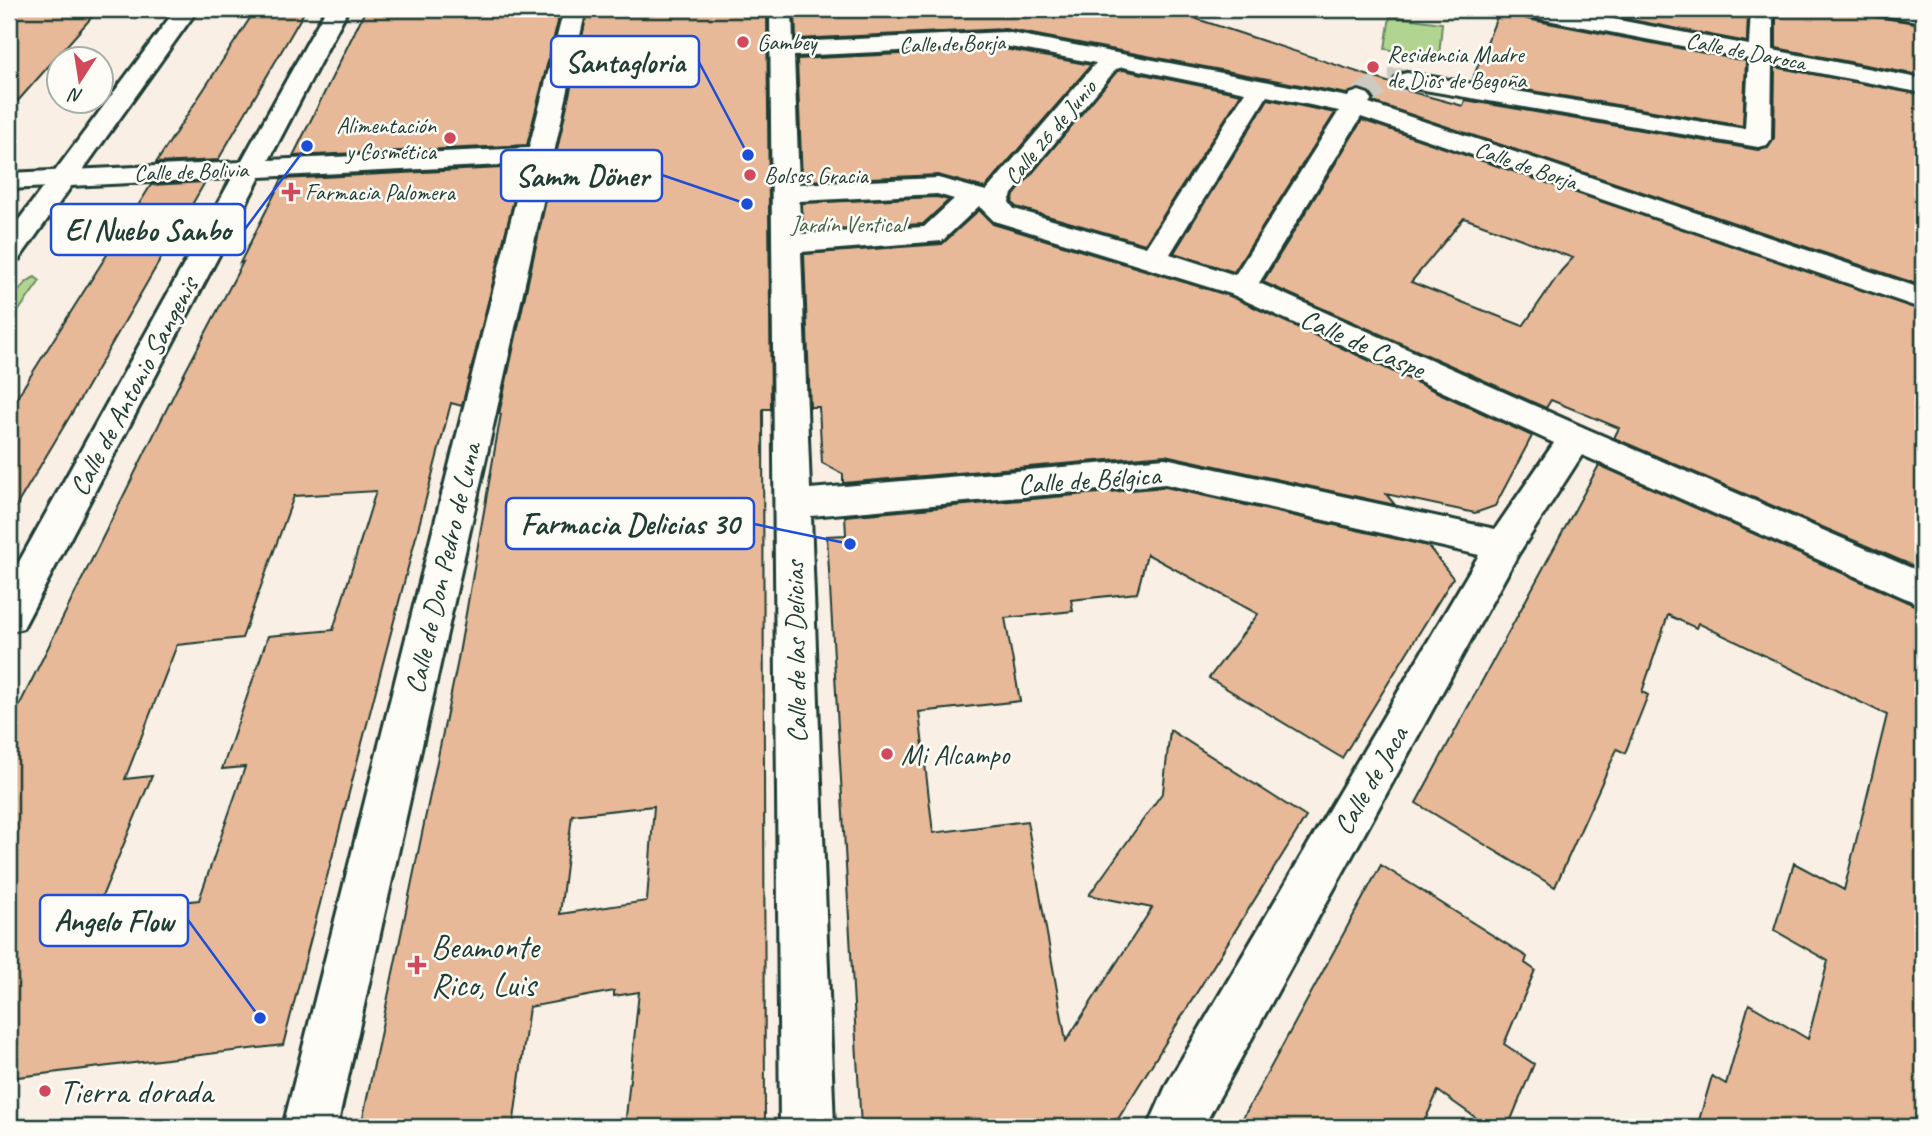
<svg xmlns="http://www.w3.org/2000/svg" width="1932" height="1136" font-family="Caveat,sans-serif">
<rect width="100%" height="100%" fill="#f9efe4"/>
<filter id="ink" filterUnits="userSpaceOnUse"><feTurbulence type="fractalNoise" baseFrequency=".0143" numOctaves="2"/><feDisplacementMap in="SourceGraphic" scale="14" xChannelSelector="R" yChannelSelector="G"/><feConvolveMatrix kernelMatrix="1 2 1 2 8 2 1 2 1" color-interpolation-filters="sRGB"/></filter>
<g filter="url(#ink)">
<path fill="#b1d590" stroke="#688962" stroke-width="2" d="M 1390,16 L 1442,23 L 1439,57 L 1385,49 Z
M 35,277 L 40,281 L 17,313 L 9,316 C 9,302 22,282 35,277 Z"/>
<path fill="#e7b998" stroke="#1f3d34" stroke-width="2" fill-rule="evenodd" d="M 9,9 L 99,9 L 9,111 Z
M 256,9 L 306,9 L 218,160 L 156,163 Z
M 366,9 L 561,9 L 527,145 L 293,156 Z
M 588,9 L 767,9 L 771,409 L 763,409 L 765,1127 L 625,1127 L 639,992 L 614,996 L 614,991 L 529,1007 L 513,1127 L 361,1127 L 457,665 L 501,414 L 499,414 ZM 654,806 L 647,901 L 560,914 L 572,815 Z
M 795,9 L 1200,9 L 1197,19 L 1394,84 L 1397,88 L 1463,106 L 1465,100 L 1758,150 L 1768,148 L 1774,139 L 1775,67 L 1923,95 L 1923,286 L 1373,102 L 1375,99 L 1370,92 L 1360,89 L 1347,94 L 1005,29 L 796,39 Z
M 1500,9 L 1513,9 L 1517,15 L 1527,19 L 1746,61 L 1743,126 L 1472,81 Z
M 1574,9 L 1700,9 L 1729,14 L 1729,9 L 1748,9 L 1747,42 Z
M 1776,9 L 1870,9 L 1876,17 L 1923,24 L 1923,76 L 1776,48 Z
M 1005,49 L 1091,65 L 985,188 L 938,175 L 802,181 L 797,59 Z
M 1123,70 L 1241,94 L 1145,244 L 1016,207 L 1012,202 L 1014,195 L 1117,71 Z
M 1268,99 L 1335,113 L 1234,272 L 1174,253 Z
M 1362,120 L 1923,311 L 1923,570 L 1614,438 L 1619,428 L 1551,400 L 1546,408 L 1263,282 ZM 1464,218 L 1573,258 L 1561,271 L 1523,326 L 1411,282 Z
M 522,167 L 462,406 L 451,403 L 283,1045 L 9,1078 L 9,726 L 184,374 L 243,262 L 240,263 L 282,179 ZM 376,491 L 333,630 L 268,636 L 222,769 L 245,767 L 199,900 L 96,911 L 152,776 L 125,779 L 177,645 L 242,638 L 294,496 Z
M 205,182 L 76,406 L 9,518 L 9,410 L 151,185 Z
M 937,197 L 949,200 L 923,224 L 803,231 L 802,203 Z
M 979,210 L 993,224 L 1230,296 L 1532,436 L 1495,506 L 1475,513 L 1386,494 L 1395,505 L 1165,455 L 843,483 L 843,474 L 822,463 L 819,407 L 810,407 L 804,254 L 942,244 Z
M 1599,465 L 1923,609 L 1923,1127 L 1697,1127 L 1712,1076 L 1726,1084 L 1749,1004 L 1808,1039 L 1828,961 L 1774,930 L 1794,863 L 1844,890 L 1887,715 L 1698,623 L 1696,628 L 1668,615 L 1642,692 L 1648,695 L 1625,753 L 1617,749 L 1555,887 L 1416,803 Z
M 1165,487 L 1428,546 L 1453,578 L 1342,758 L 1209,678 L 1258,614 L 1147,554 L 1137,593 L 1071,600 L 1073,611 L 1005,618 L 1020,701 L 919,712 L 933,833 L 1027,821 L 1066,1041 L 1152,908 L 1089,895 L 1163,792 L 1170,730 L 1306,817 L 1113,1127 L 861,1127 L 827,536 L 846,535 L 845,516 Z
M 1381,865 L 1527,957 L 1525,963 L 1535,970 L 1504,1044 L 1534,1064 L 1508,1127 L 1489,1127 L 1438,1091 L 1422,1127 L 1238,1127 Z"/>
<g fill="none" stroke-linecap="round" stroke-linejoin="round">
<path stroke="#cdcbc1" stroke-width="24" stroke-dasharray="24 12" stroke-linecap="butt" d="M 1359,99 L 1385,80 L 1407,80"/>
<defs>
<path id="street" d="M 326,9 L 348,9 L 269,160 L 529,148 L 564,9 L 586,9 L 337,1127 L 283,1127 L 525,164 L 260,177 L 23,628 L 9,632 L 9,580 L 232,178 L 9,189 L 9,173 L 241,162 Z
M 770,9 L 792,9 L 793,42 L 1005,32 L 1348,97 L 1350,94 L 1359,91 L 1368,94 L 1372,99 L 1369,103 L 1923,289 L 1923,309 L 1361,117 L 1259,283 L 1587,429 L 1923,573 L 1923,606 L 1582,455 L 1517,556 L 1203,1127 L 1148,1127 L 1167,1084 L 1479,555 L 1165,484 L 811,516 L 834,1127 L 780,1127 ZM 1005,46 L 1096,63 L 986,191 L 938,178 L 799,184 L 794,56 ZM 1123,67 L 1245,92 L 1146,247 L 1014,209 L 1009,202 L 1012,194 L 1116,69 ZM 1267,96 L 1339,111 L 1235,275 L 1170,254 ZM 937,194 L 954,199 L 924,227 L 801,234 L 799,201 ZM 979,206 L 994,221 L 1231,294 L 1554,443 L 1495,529 L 1165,458 L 810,489 L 801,252 L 942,241 Z
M 1516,9 L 1561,9 L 1749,45 L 1751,9 L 1773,9 L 1773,50 L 1923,79 L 1923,93 L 1772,64 L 1771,139 L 1767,145 L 1758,147 L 1407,87 L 1398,85 L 1395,80 L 1398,75 L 1407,73 L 1745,129 L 1749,59 L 1527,16 L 1519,14 Z
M 1873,9 L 1923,9 L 1923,22 L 1876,14 Z"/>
<path id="secondary" d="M 176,9 L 198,9 L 19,259 L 9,262 L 9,233 Z"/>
</defs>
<use href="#street" stroke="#1f3d34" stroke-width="6"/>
<use href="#secondary" stroke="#1f3d34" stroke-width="6"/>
<use href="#street" fill="#fdfcf7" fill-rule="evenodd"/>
<use href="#secondary" fill="#fdfcf7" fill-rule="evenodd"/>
</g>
</g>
<g fill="#d1495b" stroke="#fdfcf7" stroke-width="2.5">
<circle cx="743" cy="42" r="7"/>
<circle cx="1373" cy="67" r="7"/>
<circle cx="450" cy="138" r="7"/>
<circle cx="750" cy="175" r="7"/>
<path d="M287.5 181.5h7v7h7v7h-7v7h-7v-7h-7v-7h7z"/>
<circle cx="887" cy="754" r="7"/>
<path d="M413.5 954.5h7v7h7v7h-7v7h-7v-7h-7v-7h7z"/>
<circle cx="45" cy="1091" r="7"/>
</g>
<g text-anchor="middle" stroke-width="5" stroke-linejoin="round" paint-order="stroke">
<g font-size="23" fill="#1f3d34" stroke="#fdfcf7" text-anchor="start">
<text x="757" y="50">Gambey</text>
<text x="1387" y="62">Residencia Madre<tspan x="1387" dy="26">de Dios de Begoña</tspan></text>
<text x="436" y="133" text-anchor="end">Alimentación<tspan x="436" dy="26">y Cosmética</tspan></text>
<text x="764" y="183">Bolsos Gracia</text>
<text x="305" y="200">Farmacia Palomera</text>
</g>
<g font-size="23" fill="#1f3d34" stroke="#fdfcf7">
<text transform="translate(952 43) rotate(-2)" y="8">Calle de Borja</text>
<text transform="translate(1746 51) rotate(11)" y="8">Calle de Daroca</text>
<text transform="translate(1050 132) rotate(-50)" y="8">Calle 26 de Junio</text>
<text transform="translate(1526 165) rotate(19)" y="8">Calle de Borja</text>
<text transform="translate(191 171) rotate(-2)" y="8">Calle de Bolivia</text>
</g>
<g font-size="23" fill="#44634b" stroke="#fdfcf7">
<text x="848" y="232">Jardín Vertical</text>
</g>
<g font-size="28" fill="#1f3d34" stroke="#fdfcf7">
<text transform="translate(1363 343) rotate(24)" y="10">Calle de Caspe</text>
<text transform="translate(133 386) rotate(-62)" y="10">Calle de Antonio Sangenis</text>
<text transform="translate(1089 479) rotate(-4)" y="10">Calle de Bélgica</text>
<text transform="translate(442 568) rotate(-77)" y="10">Calle de Don Pedro de Luna</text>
<text transform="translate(795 652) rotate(-91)" y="10">Calle de las Delicias</text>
<text transform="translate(1370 780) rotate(-60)" y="10">Calle de Jaca</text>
</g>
<g font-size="28" fill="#1f3d34" stroke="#fdfcf7" text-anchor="start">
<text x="901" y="764">Mi Alcampo</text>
</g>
<g font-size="33" fill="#1f3d34" stroke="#fdfcf7" text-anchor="start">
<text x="431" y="958">Beamonte<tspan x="431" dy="38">Rico, Luis</tspan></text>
<text x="59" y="1103">Tierra dorada</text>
</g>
</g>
<path fill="none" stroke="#1d4ed8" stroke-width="2.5" d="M748 155L699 62M747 204L662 175M307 146L245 229M850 544L754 524M260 1018L188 920"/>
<g fill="#1d4ed8" stroke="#fdfcf7" stroke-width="2.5">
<circle cx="748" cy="155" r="7"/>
<circle cx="747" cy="204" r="7"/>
<circle cx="307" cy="146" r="7"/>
<circle cx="850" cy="544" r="7"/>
<circle cx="260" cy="1018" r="7"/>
</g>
<g fill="#fdfcf7" stroke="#1d4ed8" stroke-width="2.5">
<rect x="551" y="36" width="148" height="51" rx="7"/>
<rect x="501" y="150" width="161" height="51" rx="7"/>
<rect x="51" y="204" width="194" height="51" rx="7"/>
<rect x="506" y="498" width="248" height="51" rx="7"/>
<rect x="40" y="895" width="148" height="51" rx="7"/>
</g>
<g font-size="30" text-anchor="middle" font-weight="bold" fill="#1f3d34">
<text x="625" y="72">Santagloria</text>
<text x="582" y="186">Samm Döner</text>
<text x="148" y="240">El Nuebo Sanbo</text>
<text x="630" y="534">Farmacia Delicias 30</text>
<text x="114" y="931">Angelo Flow</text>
</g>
<rect width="1932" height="1136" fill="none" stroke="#fdfcf7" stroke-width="35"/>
<rect x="18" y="18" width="1897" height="1101" fill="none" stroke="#1f3d34" stroke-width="2.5" filter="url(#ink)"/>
<g transform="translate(80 80) rotate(192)"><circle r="33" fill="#fdfcf7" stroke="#a4b0a9" stroke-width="2"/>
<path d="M0-5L12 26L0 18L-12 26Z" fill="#d1495b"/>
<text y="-10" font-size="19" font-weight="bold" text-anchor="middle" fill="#1f3d34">N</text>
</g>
</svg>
